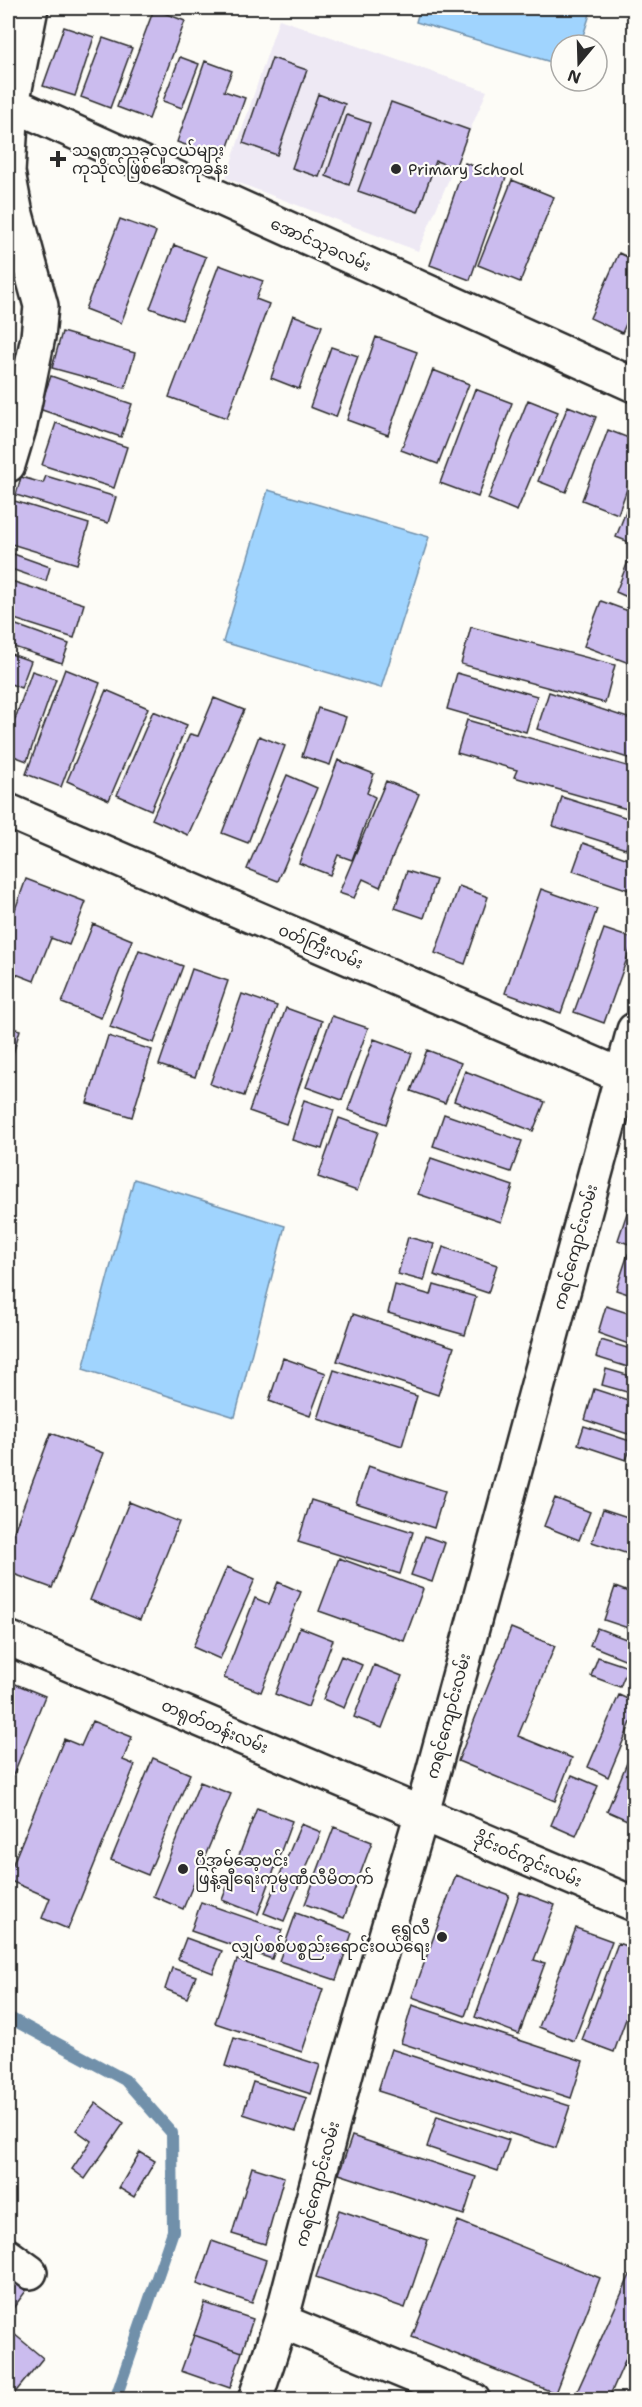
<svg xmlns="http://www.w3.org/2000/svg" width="642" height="2407" font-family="'Shantell Sans','Noto Sans Myanmar',sans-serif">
<rect width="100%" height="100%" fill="#fdfcf7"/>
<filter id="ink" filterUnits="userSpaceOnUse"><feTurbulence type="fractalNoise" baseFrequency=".0167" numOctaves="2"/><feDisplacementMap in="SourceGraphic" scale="12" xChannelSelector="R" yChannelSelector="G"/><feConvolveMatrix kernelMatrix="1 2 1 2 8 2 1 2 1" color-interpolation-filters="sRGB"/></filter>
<g filter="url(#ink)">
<path fill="#eee9f4" d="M 279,19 L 487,91 L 418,251 L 226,178 Z"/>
<path fill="#a0d4fe" stroke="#7190aa" stroke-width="1.5" d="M 420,8 L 592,8 L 580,45 L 561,45 L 561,65 L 416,22 Z
M 268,490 L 429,537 L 381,688 L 223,642 Z
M 134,1179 L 285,1226 L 235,1417 L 83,1369 Z"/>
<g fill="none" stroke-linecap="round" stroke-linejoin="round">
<path stroke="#7190aa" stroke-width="12" d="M 8,2017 L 125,2080 L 172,2133 L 173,2231 L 115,2400"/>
</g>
<path fill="#cbbcee" stroke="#2b2b2b" stroke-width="1.5" d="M 154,9 L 185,21 L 149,119 L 117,107 Z
M 64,27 L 94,37 L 75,96 L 43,86 Z
M 103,38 L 132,48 L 110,108 L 81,97 Z
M 180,57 L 199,64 L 182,108 L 163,101 Z
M 272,58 L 307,70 L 277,155 L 243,143 Z
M 205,61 L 232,71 L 224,91 L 245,98 L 224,158 L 177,142 Z
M 318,94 L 345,104 L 319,177 L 292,168 Z
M 391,102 L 469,130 L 455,168 L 436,161 L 418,212 L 358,191 Z
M 347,115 L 370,123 L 349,185 L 326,176 Z
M 465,163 L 506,177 L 470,280 L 430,265 Z
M 512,180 L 554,197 L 520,282 L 478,265 Z
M 120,219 L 156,232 L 121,323 L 85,309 Z
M 174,245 L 206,257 L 182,320 L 150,308 Z
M 619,253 L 634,260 L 634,306 L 622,333 L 590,318 Z
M 219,265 L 263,281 L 256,299 L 269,304 L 227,418 L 169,397 Z
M 293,315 L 322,326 L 299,389 L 271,378 Z
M 62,332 L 135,353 L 125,388 L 52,368 Z
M 376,337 L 417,352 L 388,435 L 347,420 Z
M 331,347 L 358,356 L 336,417 L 310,407 Z
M 433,370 L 469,384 L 438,464 L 401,450 Z
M 51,376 L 132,404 L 121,437 L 39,409 Z
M 475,389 L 512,403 L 478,497 L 440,483 Z
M 528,400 L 558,412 L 517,511 L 488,499 Z
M 568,406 L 596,417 L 566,492 L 538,481 Z
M 56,423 L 127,447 L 114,488 L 42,465 Z
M 608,430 L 634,440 L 634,470 L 618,514 L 582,500 Z
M 46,476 L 116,497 L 108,523 L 16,495 L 21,477 L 43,483 Z
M 634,490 L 634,544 L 616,537 Z
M 8,499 L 89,524 L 77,564 L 8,543 Z
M 8,552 L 50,567 L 46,581 L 8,568 Z
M 629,559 L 634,561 L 634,600 L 616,592 Z
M 8,580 L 84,604 L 74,638 L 8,617 Z
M 601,601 L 634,613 L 634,665 L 584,646 Z
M 8,622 L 69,644 L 62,663 L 8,645 Z
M 471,627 L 615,665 L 605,703 L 461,664 Z
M 8,653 L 31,661 L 21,688 L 8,683 Z
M 65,669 L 100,683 L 61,787 L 26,774 Z
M 32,671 L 56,679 L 27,761 L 8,754 L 8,739 Z
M 457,673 L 537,696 L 526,732 L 447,709 Z
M 106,690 L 148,708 L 109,800 L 67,781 Z
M 549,692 L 634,720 L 634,760 L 537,729 Z
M 214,698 L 244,710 L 188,835 L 152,819 L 190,734 L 198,736 Z
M 318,708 L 346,717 L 330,765 L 302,756 Z
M 153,711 L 187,725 L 151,810 L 117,795 Z
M 467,720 L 634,768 L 634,811 L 514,777 L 517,770 L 457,753 Z
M 259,736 L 285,746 L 248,843 L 222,833 Z
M 338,760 L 374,774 L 367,793 L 375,797 L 352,860 L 338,855 L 330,875 L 299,863 Z
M 287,775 L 317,788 L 278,881 L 247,869 Z
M 386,781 L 419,794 L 380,887 L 363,879 L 354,898 L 339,893 Z
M 562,797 L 634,820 L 626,849 L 553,826 Z
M 583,843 L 634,861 L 634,882 L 632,891 L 573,871 Z
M 407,871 L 436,880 L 424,918 L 395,908 Z
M 26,879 L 86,902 L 69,945 L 51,938 L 34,981 L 8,971 L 8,929 Z
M 459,886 L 488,897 L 465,964 L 435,953 Z
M 541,889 L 597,909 L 561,1013 L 505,993 Z
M 93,924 L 132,940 L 101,1018 L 62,1003 Z
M 604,929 L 634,939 L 604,1023 L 574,1012 Z
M 139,950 L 183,966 L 154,1043 L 110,1027 Z
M 192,969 L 228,981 L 195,1077 L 159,1065 Z
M 242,994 L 277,1006 L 244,1096 L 210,1084 Z
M 286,1008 L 322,1021 L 286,1124 L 249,1111 Z
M 332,1016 L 368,1028 L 342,1100 L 306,1087 Z
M 8,1027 L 20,1030 L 9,1067 L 8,1067 Z
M 108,1036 L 152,1050 L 132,1117 L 87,1103 Z
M 374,1039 L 412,1053 L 386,1124 L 348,1110 Z
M 427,1050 L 461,1063 L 445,1103 L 411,1091 Z
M 465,1071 L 545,1102 L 533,1131 L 454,1101 Z
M 304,1100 L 334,1110 L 322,1149 L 292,1140 Z
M 444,1114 L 522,1141 L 511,1172 L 433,1146 Z
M 339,1118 L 378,1132 L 357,1191 L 318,1177 Z
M 431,1158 L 513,1186 L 501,1222 L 418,1194 Z
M 632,1198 L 634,1199 L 634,1246 L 618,1240 Z
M 408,1237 L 434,1244 L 424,1281 L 398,1274 Z
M 443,1247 L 497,1265 L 488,1293 L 434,1275 Z
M 628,1254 L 634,1256 L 634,1296 L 616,1290 Z
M 395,1285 L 431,1295 L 434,1285 L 476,1297 L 465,1335 L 388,1313 Z
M 606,1306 L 634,1315 L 634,1346 L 598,1333 Z
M 353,1314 L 454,1347 L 438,1395 L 337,1361 Z
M 601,1340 L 634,1350 L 634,1369 L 596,1357 Z
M 283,1358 L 326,1373 L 310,1416 L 269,1401 Z
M 606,1369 L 634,1377 L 634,1394 L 602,1385 Z
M 334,1370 L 417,1396 L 402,1446 L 318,1419 Z
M 594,1389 L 634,1402 L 634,1436 L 585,1420 Z
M 584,1426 L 633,1442 L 626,1460 L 578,1444 Z
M 51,1433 L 103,1453 L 52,1588 L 8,1572 L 8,1547 Z
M 368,1466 L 445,1491 L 434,1528 L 356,1503 Z
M 555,1498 L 590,1512 L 579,1540 L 544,1526 Z
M 311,1500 L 413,1532 L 400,1574 L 298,1542 Z
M 129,1502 L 179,1522 L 140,1620 L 90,1600 Z
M 603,1509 L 634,1519 L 634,1556 L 592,1542 Z
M 425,1536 L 445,1543 L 432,1582 L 411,1575 Z
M 339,1558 L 423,1589 L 404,1641 L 319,1611 Z
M 227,1567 L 255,1579 L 220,1659 L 193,1647 Z
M 278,1582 L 301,1592 L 261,1692 L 224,1678 L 255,1598 L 269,1604 Z
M 615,1587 L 634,1594 L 634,1630 L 604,1620 Z
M 300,1627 L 333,1640 L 308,1707 L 275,1694 Z
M 511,1628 L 555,1646 L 518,1736 L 572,1758 L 555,1801 L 458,1761 Z
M 597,1628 L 634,1642 L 634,1663 L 590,1645 Z
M 341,1656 L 362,1665 L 344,1708 L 323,1699 Z
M 598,1657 L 628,1667 L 620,1687 L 591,1676 Z
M 374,1665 L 402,1676 L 382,1728 L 354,1717 Z
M 8,1681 L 45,1696 L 8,1788 Z
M 619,1695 L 634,1702 L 634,1715 L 608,1777 L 588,1767 Z
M 92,1721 L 132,1737 L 123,1760 L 135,1765 L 68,1929 L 42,1918 L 50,1898 L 8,1880 L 8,1876 L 64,1739 L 81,1746 Z
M 634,1746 L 634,1823 L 607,1811 Z
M 153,1758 L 190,1774 L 148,1875 L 111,1860 Z
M 572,1775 L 598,1786 L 576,1836 L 551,1825 Z
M 200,1782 L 231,1794 L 183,1909 L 153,1896 Z
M 257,1808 L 292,1821 L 258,1914 L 222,1900 Z
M 301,1824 L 321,1832 L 284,1921 L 264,1913 Z
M 334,1827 L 372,1842 L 344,1918 L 305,1904 Z
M 456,1875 L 509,1895 L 465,2016 L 412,1997 Z
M 520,1892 L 555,1905 L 534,1960 L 545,1963 L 519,2034 L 475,2017 Z
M 201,1902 L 282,1930 L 272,1959 L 191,1931 Z
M 296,1913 L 352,1933 L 336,1980 L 279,1961 Z
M 576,1928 L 612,1941 L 574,2041 L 539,2027 Z
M 186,1938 L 222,1951 L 213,1973 L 178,1959 Z
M 618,1943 L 634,1949 L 634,1997 L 614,2052 L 582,2040 Z
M 237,1960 L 323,1989 L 302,2052 L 215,2023 Z
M 172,1968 L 196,1976 L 187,1998 L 165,1989 Z
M 412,2005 L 583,2061 L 571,2098 L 401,2043 Z
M 234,2038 L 320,2065 L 311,2094 L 225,2066 Z
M 391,2049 L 570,2106 L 556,2148 L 378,2091 Z
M 253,2082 L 307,2098 L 296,2131 L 243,2114 Z
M 96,2103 L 124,2123 L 85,2179 L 72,2169 L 91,2141 L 76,2130 Z
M 437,2116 L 509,2140 L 498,2171 L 427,2147 Z
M 352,2136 L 476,2177 L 464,2215 L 339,2174 Z
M 140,2152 L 155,2161 L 134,2197 L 119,2188 Z
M 252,2167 L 284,2177 L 265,2244 L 232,2234 Z
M 339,2210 L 428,2240 L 405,2308 L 316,2277 Z
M 458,2221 L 600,2278 L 555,2393 L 412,2337 Z
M 212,2241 L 266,2260 L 252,2303 L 197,2284 Z
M 634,2266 L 634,2340 L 608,2400 L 587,2400 L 576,2394 Z
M 8,2277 L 26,2291 L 8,2315 Z
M 205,2303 L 253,2319 L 242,2352 L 194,2335 Z
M 8,2329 L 43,2358 L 9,2400 L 8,2400 Z
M 194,2335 L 242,2352 L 230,2388 L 181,2371 Z
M 634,2340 L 634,2371 L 623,2365 Z
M 180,2392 L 205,2400 L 178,2400 Z"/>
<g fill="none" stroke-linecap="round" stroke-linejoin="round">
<defs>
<path id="minor" d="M 8,102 L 634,385
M 8,465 L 20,425 L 38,337 L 41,306 L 16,214 L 8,172 L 12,104 L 31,8
M 8,811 L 634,1081
M 8,2256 L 30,2272
M 281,2321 L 473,2400
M 255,2400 L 281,2321 L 348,2065 L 422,1813 L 634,1030"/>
<path id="tertiary" d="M 8,1638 L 634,1904"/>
</defs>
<use href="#minor" stroke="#2b2b2b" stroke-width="38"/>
<use href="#tertiary" stroke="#2b2b2b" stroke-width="38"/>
<use href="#minor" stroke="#fdfcf7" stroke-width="33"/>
<use href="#tertiary" stroke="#fdfcf7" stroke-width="33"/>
</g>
</g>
<g fill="#2b2b2b" stroke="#fdfcf7" stroke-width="2">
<path d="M55 150h6v6h6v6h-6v6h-6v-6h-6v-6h6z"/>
<circle cx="396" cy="169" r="6"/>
<circle cx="183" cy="1869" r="6"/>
<circle cx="442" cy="1937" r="6"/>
</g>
<g text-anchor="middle" stroke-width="4.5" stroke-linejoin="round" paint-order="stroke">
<g font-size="16" fill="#2b2b2b" stroke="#fdfcf7" text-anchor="start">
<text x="72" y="156">သရဏသုခလူငယ်များ<tspan x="72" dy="18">ကုသိုလ်ဖြစ်ဆေးကုခန်း</tspan></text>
<text x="408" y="175">Primary School</text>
<text x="195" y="1866">ပီအမ်ဆေ့ဗင်း<tspan x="195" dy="18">ဖြန့်ချီရေးကုမ္ပဏီလီမိတက်</tspan></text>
<text x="430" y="1934" text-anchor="end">ရွှေလီ<tspan x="430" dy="18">လျှပ်စစ်ပစ္စည်းရောင်းဝယ်ရေး</tspan></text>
</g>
<g font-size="16" fill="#2b2b2b" stroke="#fdfcf7">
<text transform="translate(321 244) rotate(24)" y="6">အောင်သုခလမ်း</text>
<text transform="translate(321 946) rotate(23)" y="6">၀တ်ကြီးလမ်း</text>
<text transform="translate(575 1247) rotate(-75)" y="6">ကရင်ကျောင်းလမ်း</text>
<text transform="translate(448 1716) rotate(-75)" y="6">ကရင်ကျောင်းလမ်း</text>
<text transform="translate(215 1726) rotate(23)" y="6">တရုတ်တန်းလမ်း</text>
<text transform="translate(528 1859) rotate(23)" y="6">ဒိုင်းဝင်ကွင်းလမ်း</text>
<text transform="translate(317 2184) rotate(-75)" y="6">ကရင်ကျောင်းလမ်း</text>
</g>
</g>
<rect width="642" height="2407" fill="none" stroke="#fdfcf7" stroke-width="30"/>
<rect x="15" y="15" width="612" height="2377" fill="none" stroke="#2b2b2b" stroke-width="2" filter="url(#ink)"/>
<g transform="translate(579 63) rotate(199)"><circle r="28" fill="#fdfcf7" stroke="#a9a8a5" stroke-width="1.5"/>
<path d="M0-4.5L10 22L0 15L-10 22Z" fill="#2b2b2b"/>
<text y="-9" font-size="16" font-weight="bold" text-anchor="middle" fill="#2b2b2b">N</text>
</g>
</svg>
